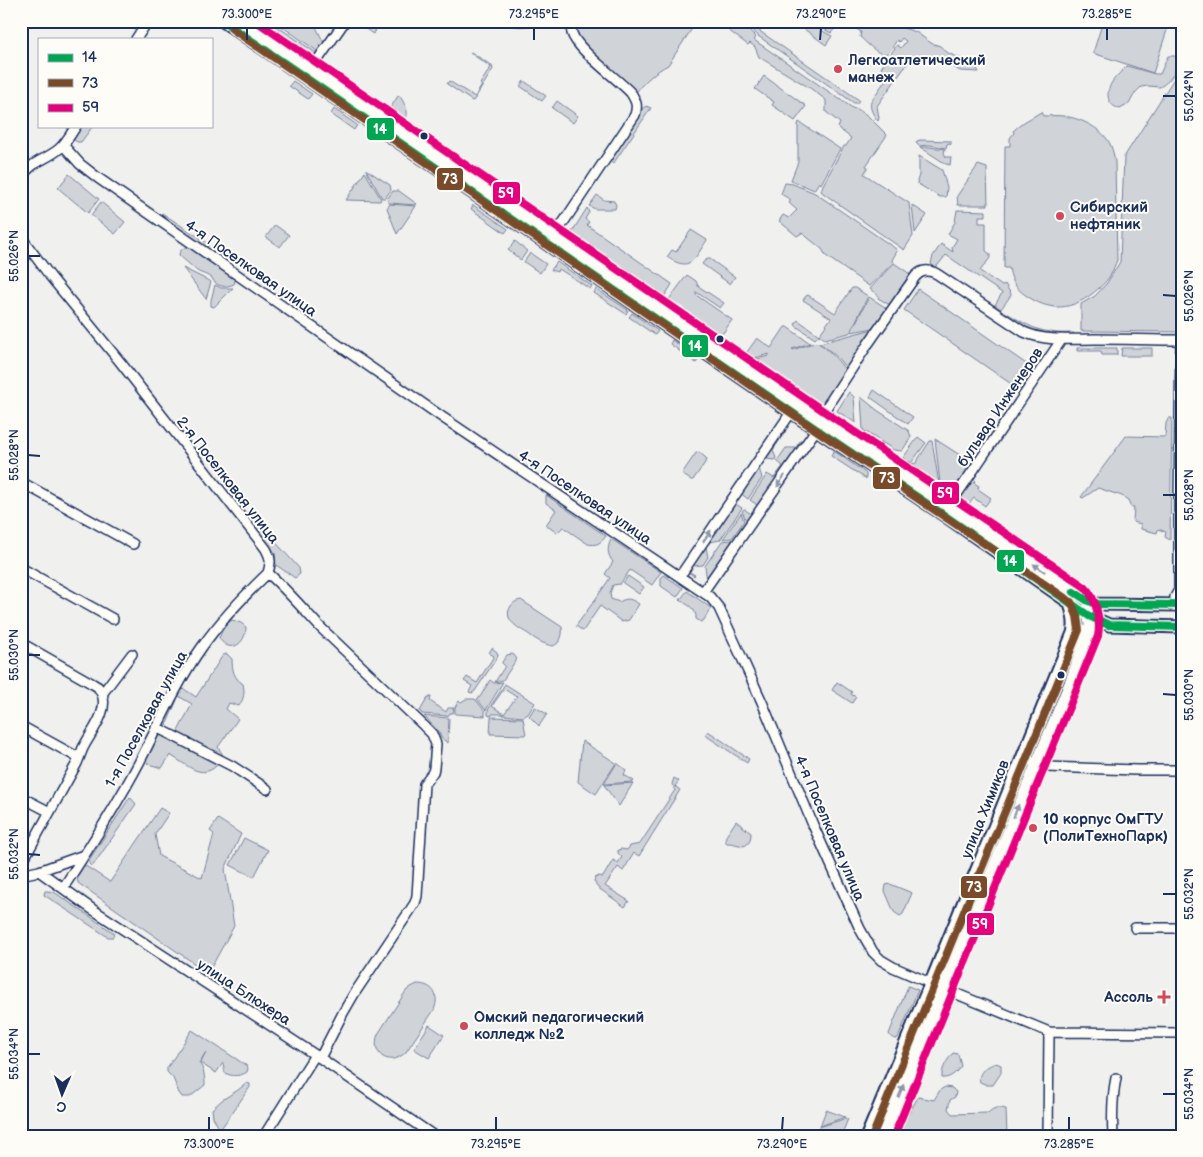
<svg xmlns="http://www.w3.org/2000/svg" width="1203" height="1157" font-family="'Balsamiq Sans',sans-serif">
<rect width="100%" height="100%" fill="#f0f0ee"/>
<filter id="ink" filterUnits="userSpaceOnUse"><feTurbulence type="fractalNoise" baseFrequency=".02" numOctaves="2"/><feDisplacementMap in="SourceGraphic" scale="10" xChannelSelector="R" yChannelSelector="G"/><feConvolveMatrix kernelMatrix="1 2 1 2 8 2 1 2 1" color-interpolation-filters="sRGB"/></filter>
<g filter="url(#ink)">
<path fill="#d0d3d8" stroke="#76819b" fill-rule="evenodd" d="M 252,21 L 269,21 L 318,54 L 312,62 Z
M 274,21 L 313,21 L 325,45 L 320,53 Z
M 354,21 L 382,21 L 373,34 Z
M 499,21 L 547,21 C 531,28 513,29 499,21 Z
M 576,21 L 697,21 L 668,65 C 656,71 645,81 637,91 L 634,91 L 581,40 L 575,32 Z
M 716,21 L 727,21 L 736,27 L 740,21 L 748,21 L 749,30 L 756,37 L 754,40 L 854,109 L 856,108 L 868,116 L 887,135 L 866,166 L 868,167 L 864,174 L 909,203 L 913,236 L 904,250 L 823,193 L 821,191 L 823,185 L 844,146 L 846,146 L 851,138 L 838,128 L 840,123 L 826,112 L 826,100 L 810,88 L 759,57 L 755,47 L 750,43 L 748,45 Z
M 752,21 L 763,21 L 758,30 L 859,100 L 857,103 L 854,103 L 758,36 C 754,32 751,27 752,21 Z
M 793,21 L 803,21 L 832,36 L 826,45 Z
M 809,21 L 832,21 L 840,23 L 831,33 Z
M 844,21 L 881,21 L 916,32 L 931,43 L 940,46 L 948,53 L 975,65 L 979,72 L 960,71 L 943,61 L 910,60 L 877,106 L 879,118 L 878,121 C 873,115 869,108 871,101 L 887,78 L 881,68 L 897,45 L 901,48 L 906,41 L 902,38 L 899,42 L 897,40 C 894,44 891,51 887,53 C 880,58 865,41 860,37 L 861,32 Z
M 1103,21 L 1170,21 L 1153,73 L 1093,53 Z
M 471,52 L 492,66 L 493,69 L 474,100 L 472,101 L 447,84 L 449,81 L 475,97 L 482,85 L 480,84 L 491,67 L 470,53 Z
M 1168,56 L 1175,56 L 1178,60 C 1176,73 1170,81 1160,87 L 1148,86 L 1141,87 L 1135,93 L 1129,104 L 1120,109 C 1107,105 1105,94 1112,82 C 1116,76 1122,71 1127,66 L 1155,74 L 1160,74 Z
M 1182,66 L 1182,332 L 1081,331 L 1081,304 L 1095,296 L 1107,283 L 1120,262 L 1124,157 Z
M 764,76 L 806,106 L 795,121 L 772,105 L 774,102 L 755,89 Z
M 293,81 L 312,94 L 308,99 L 289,86 Z
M 524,81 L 546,96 L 542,101 L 520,86 Z
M 398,96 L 400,96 C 406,107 411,113 403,124 L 387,113 Z
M 557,101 L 578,116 L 573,123 L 552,108 Z
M 646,106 L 651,108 L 613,164 L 610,161 L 610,159 L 642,109 Z
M 334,109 L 357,125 L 354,130 L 331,114 Z
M 1041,112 L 1043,116 C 1049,116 1057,115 1063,116 C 1081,118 1104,129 1111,146 C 1113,151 1114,157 1115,162 L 1117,260 C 1115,265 1113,270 1111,274 C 1106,283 1099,288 1092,294 C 1072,309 1052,312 1030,298 C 1017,290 1012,284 1009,268 L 1004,268 L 1005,146 L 1010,146 L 1010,138 L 1014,133 L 1013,131 L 1024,122 Z
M 799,122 L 840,149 L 821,184 L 819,182 L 814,190 L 791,180 L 798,162 L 798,125 Z
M 81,126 L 93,126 L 81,142 L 77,142 L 72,138 Z
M 920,140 L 951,141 L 951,144 L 950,145 L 949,143 L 947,144 L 946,148 L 930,145 L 919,146 L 916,143 L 917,141 Z
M 920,147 L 929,147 L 945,149 L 944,153 L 946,157 L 951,157 L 950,165 L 946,164 Z
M 919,156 L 942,170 L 947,187 L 946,197 L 940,197 L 918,184 L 917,181 L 919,175 Z
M 978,165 L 987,168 L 988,205 L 958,205 L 957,196 Z
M 366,170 L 367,170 L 390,185 L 391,190 L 385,198 L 382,198 Z
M 365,172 L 381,199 L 380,201 L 346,200 Z
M 69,174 L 99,199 L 88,213 L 58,188 Z
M 785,183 L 793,184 L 815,193 L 896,249 L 897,251 L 892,260 L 893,263 L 869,286 L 826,256 L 822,249 L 802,233 L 797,236 L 779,221 L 783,215 L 789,218 L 797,210 L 789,203 L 791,200 L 781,194 Z
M 393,191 L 399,191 L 417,204 L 416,205 L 389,203 L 387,199 Z
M 597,195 L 604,200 L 614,201 L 616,205 L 615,209 L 595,209 L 589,206 Z
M 101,202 L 125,222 L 115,234 L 91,215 Z
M 390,204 L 416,206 L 397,234 L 387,208 Z
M 473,205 L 508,229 L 505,233 L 471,209 Z
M 912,205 L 927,215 L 915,233 Z
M 587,208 L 589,212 L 585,219 L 589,222 L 587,225 L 672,284 L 671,286 L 662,300 L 573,238 L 572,232 Z
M 957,210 L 986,211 L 986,216 L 979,216 L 979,223 L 986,223 L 986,251 L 990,254 L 990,258 L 980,271 L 1002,286 L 1005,284 L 1011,294 L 1011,295 L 1001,309 L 995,305 L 1002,293 L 946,255 L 938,265 L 935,267 L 931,264 L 933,256 L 941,244 L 953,252 L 952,247 L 957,239 L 948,234 L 955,222 Z
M 162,213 L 209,244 L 208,246 L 205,248 L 159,216 Z
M 275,225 L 289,235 L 280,247 L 266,237 Z
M 691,230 L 707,240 C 694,259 691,273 667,257 L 672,250 L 676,252 Z
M 515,241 L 527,251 L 521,260 L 508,250 Z
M 189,246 C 194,248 196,251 200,254 C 206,260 214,259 218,267 L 226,270 L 236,278 L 234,284 C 225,288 216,287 212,278 C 208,275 202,274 197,271 C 193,267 183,259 179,255 C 180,249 184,248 189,246 Z
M 530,253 L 546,264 L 540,273 L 524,262 Z
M 708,259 L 710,259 L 735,277 L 730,284 L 702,264 L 705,260 Z
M 557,262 L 592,286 L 590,289 L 559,269 L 558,269 L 557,272 L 551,270 Z
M 894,263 L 910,274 L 890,304 L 888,304 L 878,298 L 879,296 L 870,289 L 877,281 Z
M 183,268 L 211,282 L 206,299 Z
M 687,275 L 696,281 L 698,286 L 724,303 L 720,308 L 696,292 L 696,295 L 732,320 L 723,333 L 720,334 L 706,325 L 704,329 L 668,304 L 667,302 Z
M 215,285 L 221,288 L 233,288 L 214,307 L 211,306 L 211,300 Z
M 852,288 L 855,288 L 868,296 L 851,331 L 849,333 L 825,339 L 819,335 L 815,339 L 796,326 L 795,324 L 798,320 L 819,335 L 831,318 L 803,300 L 806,296 L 808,295 L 835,313 Z
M 596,289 L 628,310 L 626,314 L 594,293 Z
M 918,289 L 1035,370 L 1020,390 L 904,310 Z
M 869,297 L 885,307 L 886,310 L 874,328 L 851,332 Z
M 1005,312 C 1019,320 1033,330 1050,332 C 1058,334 1066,333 1074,333 L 1073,336 L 1048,335 L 1032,333 L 1003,314 Z
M 632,313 L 658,331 L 655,335 L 629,317 Z
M 785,327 L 787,327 L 810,343 L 792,349 L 793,350 C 798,348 811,343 816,343 C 825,344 840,363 845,370 L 821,406 L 817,407 L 749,361 L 769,356 L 769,354 L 748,360 L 746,359 L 748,356 L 747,352 L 757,338 L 771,348 Z
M 873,329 L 846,368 L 836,356 L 820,343 Z
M 672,340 L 699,359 L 696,363 L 670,344 Z
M 1077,348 L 1117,348 L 1117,355 L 1102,355 L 1101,351 L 1077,351 Z
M 1122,348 L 1152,348 L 1152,356 L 1121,356 Z
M 874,390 L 913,417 L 908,424 L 870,397 Z
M 849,392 L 854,397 L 856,423 L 837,411 Z
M 861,397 L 877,410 L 909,431 L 911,437 L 902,451 L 894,450 L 863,430 Z
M 1169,418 L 1172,418 L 1170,540 L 1165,537 L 1166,532 L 1158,529 L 1157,533 L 1141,529 L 1141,524 L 1133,522 L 1134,507 L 1131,507 L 1128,500 L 1122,496 L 1098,488 L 1083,498 L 1081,497 L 1126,436 L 1165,437 L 1166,423 Z
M 783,429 L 786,431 L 773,450 L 776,458 L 775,460 L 766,459 L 759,468 L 762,478 L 748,499 L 739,492 Z
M 918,437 L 926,443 L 911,463 L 903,458 Z
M 935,439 L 963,457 L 969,454 L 975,458 L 949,496 L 941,491 Z
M 801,440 L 804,442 L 760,507 L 750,500 L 767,474 L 774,478 L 783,466 L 777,461 L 786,448 L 795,448 Z
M 930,441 L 932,441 L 940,490 L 939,491 L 908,468 L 910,465 L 912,466 L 913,463 L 915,464 Z
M 834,451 L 864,472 L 866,474 L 866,479 L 831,456 Z
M 699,452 L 706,458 L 707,460 L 693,480 L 691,480 L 683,475 L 683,472 L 696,453 Z
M 972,478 L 976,481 L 974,483 L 979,486 L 978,489 L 991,498 L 985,506 L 974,498 L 968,505 L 961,500 L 959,503 L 957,501 Z
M 546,495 L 606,536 C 601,543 596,546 588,544 L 563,527 L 557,533 L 546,525 L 556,510 L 546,503 Z
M 733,502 L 742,508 L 720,540 L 710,542 L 706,547 L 708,557 L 703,565 L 692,566 L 688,571 L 695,575 L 694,576 L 688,572 L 687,570 Z
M 744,509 L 754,516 L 707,582 L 705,566 L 722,541 L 733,540 L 746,521 L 742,511 Z
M 741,513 L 744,521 L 732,538 L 723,539 Z
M 253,517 L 299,568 L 300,574 L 295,578 L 276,565 L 275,553 L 248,521 Z
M 611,539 L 661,572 L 652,585 L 630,570 L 620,584 L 613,585 L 610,593 L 611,599 L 619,602 C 628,597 631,599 639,604 L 629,620 L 622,622 L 600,606 L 583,631 L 576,626 L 597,597 L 610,578 L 605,574 L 613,562 C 607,554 607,549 611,539 Z
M 664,575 L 683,588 L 677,597 L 661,586 L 661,578 Z
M 628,576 L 644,587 L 639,594 L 623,583 Z
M 687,591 L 711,608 L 704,620 L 701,622 L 696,619 C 697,609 688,605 680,600 Z
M 521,600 L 562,627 C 563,635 561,643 553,646 C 542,644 535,639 527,633 C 518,628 502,619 511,606 C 514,602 516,601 521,600 Z
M 232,620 L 241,623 L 246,627 C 246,644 230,655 219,638 L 225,625 Z
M 1075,637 L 1081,640 L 1034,755 L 1030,755 L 1029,753 Z
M 492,648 L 497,652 L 498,656 L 475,691 L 472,693 L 469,692 L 472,686 L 464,681 L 467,677 L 477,683 L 494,656 L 489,653 Z
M 227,654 L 232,659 C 232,670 234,678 243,684 C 245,692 244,699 239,706 L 229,703 L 226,709 L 238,719 L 218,747 L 224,757 C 205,784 192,768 170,755 L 162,768 L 148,764 L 146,760 L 147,753 L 151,750 L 159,734 L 160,724 L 176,698 L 177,700 L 165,728 L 177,733 L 192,704 L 180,697 L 178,694 L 180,691 L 184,689 L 196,697 L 223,655 Z
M 512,654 L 514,655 L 517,659 L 516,660 L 503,680 L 495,682 L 505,666 L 502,663 L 502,662 L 507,655 Z
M 490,680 L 494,683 L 503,682 L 486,710 L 477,699 L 480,697 Z
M 837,682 L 852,692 L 851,694 L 856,697 L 852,703 L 832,690 Z
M 505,684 L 535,703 L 528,714 L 523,717 L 503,715 L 503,714 L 492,714 L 491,716 L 488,715 L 488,710 ZM 504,689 L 515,696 L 516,695 L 517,696 L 504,714 L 492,706 Z
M 430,697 L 431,697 L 430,701 L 446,712 L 448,708 L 454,708 L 453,713 L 450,713 L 448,716 L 422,714 L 420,711 L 427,699 Z
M 466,699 L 475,699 L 485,711 L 485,716 L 455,714 L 455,707 L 459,701 L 461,702 Z
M 535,707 L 547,714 L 539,726 L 529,716 Z
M 424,716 L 449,718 L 448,743 L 441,738 L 439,732 Z
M 491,717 L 523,718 L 526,735 L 490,734 Z
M 708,731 L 749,759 L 747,763 L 705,735 Z
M 582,741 L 616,763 L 596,794 L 578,782 Z
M 617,763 L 626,770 L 624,775 L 634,781 L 633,782 L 604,784 Z
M 1023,770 L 1026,772 L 1026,775 L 972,907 L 968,908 L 967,907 Z
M 674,778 L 679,781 L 675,786 L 680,790 L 639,856 L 634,853 L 623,871 L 618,867 L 605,886 L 629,901 L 625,907 L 597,887 L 594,881 L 595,878 L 599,876 L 603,877 L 613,860 L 618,863 L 622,857 L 618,853 L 618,850 L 621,849 L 627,850 L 630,846 L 640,844 L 675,790 L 672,784 Z
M 633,783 L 619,806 L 604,785 Z
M 130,797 L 136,804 L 92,867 L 89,864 L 89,860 Z
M 160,808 L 169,813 L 155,834 L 159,856 L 202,878 L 214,834 L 210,831 L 218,819 L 241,834 L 225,869 L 234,926 L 208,973 L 78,883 L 77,876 L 79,867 L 84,865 L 110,882 Z
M 736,821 L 751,833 C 751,838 750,845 743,846 C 742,846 741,845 739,845 C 735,844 732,843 727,843 L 725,841 L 726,836 Z
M 244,838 L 268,850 L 254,877 L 230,865 Z
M 890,884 L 912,893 L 903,914 L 900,916 L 894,912 L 885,891 L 886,885 Z
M 45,891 L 48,891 L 54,892 L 114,933 L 113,937 L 108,937 L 44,895 Z
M 964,913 L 967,915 L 967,917 L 945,973 L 940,971 Z
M 417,984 C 433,984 440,995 434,1010 L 406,1052 C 390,1068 370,1055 378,1034 L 406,991 L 411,987 Z
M 908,986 L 918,990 L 898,1038 L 895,1039 L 891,1037 L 889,1034 Z
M 930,995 L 935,997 L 888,1112 L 884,1110 Z
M 429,1025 L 444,1035 L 429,1058 L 414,1049 Z
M 192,1030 L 247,1066 L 248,1068 L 247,1072 C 241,1076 232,1077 225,1073 L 223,1063 L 216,1073 L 200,1063 L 206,1052 L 199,1063 C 204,1068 205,1078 205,1085 L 190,1097 L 182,1097 L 179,1093 L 173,1078 L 167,1072 L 167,1068 Z
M 953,1053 L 958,1054 L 961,1066 C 957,1072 950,1079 942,1078 C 941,1069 947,1060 953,1053 Z
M 996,1063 L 1001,1065 L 1001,1073 L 993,1085 L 987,1085 L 980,1082 C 977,1072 987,1066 996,1063 Z
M 247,1083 L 250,1084 L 250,1087 L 220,1130 L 213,1117 L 212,1109 L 222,1100 L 238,1090 Z
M 945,1087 L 952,1088 L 956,1092 L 955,1097 L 950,1100 L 948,1109 L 952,1114 L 988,1113 C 994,1107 998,1107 1006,1109 L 1007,1136 L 899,1136 L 907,1117 L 918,1097 L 934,1100 L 940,1090 Z
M 826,1110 L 845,1117 L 820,1126 Z
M 847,1118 L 848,1119 L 841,1136 L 816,1136 L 819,1127 Z"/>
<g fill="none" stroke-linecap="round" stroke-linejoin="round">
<defs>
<path id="minor" d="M 136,39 L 148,21
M 310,71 L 345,21
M 63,145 L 80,164 L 98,178 L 442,417 L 710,597 L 719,608 L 736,645 L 762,702 L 813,825 L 860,929 L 873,952 L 881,960 L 893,967 L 923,980 L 1049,1032 L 1182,1033
M 21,178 C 31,161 46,160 59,149 C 66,143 71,134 76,126
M 21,237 L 50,276 L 121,363 L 266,549 C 271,558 271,563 268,573
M 551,241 L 635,115 C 638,105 636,101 631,93 C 618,79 576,49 572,33 C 571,29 572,25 572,21
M 868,344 L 915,277 C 921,270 928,269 937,274 L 1024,332 C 1046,342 1072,339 1096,339 C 1125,339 1153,340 1182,340
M 818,420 L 866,347
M 21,482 L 133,544
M 945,512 L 1062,339
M 21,568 L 113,619
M 268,573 C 287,590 303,609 320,627 L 423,725 L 432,734 L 436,744 L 434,768 L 433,772 L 424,784 L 417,896 L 415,903 L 354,994 L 343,1013 L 320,1058
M 680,576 L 792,411
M 703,592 L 820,424
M 1175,605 L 1175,597 L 1179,590 L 1179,497 L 1181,340
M 21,643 L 93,684 L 98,687 L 102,694
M 21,726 L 79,758
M 156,727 L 232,766 L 267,789
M 1022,758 L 1046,767 L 1137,770 L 1182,770
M 21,797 L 50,812
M 21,864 L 77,763 C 79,758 81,753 83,748 C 91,732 109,712 102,694 L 132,654
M 39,871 L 92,909 L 320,1058 L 434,1136
M 21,877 L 25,874 L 39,871 L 84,855
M 63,888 C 90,847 117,805 140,761 C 160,722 177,682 202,647 C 221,620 244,596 268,573
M 1135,928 L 1182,928
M 264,1136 L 315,1055
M 1048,1136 L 1049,1032
M 1113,1136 C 1112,1116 1112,1097 1116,1078"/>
<path id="major" d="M 223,21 L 816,429 L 944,515 L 1089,616 L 1109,625 L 1182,627
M 238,21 L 822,422 L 1079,595 L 1093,603 L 1098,604 L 1182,605
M 867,1136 L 936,970 L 1073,633 C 1076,623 1073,613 1070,604
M 883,1136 L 1070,683 L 1089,632 L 1090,624 L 1087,610"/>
</defs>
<use href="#minor" stroke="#1b2f5e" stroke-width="12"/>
<use href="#major" stroke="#1b2f5e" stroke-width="15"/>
<use href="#minor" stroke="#fdfcf7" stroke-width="9"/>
<use href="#major" stroke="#fdfcf7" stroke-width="11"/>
<defs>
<path id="bus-1" d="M 223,21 L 816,429 L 944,515 L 1089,616 L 1109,625 L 1182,627
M 1074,592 L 1088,601 L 1098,604 L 1182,605"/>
<path id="bus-2" d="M 232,29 L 816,430 L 1071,602 L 1077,616 L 1079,630 L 874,1132"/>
<path id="bus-3" d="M 256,21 L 828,414 L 1085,587 C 1096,598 1101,620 1098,636 L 894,1136"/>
</defs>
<use href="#bus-1" stroke="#fdfcf7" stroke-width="11"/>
<use href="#bus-2" stroke="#fdfcf7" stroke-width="11"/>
<use href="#bus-3" stroke="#fdfcf7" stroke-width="11"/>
<use href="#bus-1" stroke="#00a651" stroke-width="8"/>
<use href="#bus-2" stroke="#7a4b2a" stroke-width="8"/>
<use href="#bus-3" stroke="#e5007d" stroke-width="8"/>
</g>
<defs><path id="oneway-solid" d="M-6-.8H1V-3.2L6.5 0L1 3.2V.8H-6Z" transform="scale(1.25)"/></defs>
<g fill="#8c96aa">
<use href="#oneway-solid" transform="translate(781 481) rotate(124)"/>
<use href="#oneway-solid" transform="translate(707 536) rotate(-56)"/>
<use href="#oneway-solid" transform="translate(1039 568) rotate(-146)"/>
<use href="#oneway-solid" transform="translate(1016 811) rotate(-68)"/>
<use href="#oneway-solid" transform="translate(901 1091) rotate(-68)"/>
</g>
</g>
<path fill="none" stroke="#1b2f5e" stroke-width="2" d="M 247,40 L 247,28M 534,40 L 534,28M 820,40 L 821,28M 1107,40 L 1107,28M 1163,96 L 1176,96M 28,256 L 40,256M 1163,295 L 1176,296M 28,455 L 40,456M 1163,495 L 1176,495M 28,655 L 40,655M 1163,694 L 1176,695M 28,854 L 40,855M 1163,894 L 1176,894M 28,1054 L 40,1054M 1163,1094 L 1176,1094M 209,1130 L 209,1117M 496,1130 L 496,1117M 782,1130 L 783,1117M 1069,1130 L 1069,1117"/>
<g fill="#d1495b" stroke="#fdfcf7" stroke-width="2">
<circle cx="838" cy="69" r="5"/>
<circle cx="1060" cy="216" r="5"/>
<circle cx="1033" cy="828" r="5"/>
<path d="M1161.5 989.5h5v5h5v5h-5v5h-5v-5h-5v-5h5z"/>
<circle cx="464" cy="1026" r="5"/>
</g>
<g fill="#1b2f5e" stroke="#fdfcf7" stroke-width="2">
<circle cx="424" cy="136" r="4.5"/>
<circle cx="720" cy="339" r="4.5"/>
<circle cx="1061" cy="675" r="4.5"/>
</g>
<g text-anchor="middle" stroke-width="4" stroke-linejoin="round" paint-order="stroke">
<g font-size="15" font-weight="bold" fill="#1b2f5e" stroke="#fdfcf7" text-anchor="start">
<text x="848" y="65">Легкоатлетический<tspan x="848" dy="17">манеж</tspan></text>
<text x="1070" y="212">Сибирский<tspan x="1070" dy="17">нефтяник</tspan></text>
<text x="1043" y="824">10 корпус ОмГТУ<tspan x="1043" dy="17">(ПолиТехноПарк)</tspan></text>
<text x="1153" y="1002" text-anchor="end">Ассоль</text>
<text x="474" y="1022">Омский педагогический<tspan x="474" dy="17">колледж №2</tspan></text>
</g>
<g font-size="15" fill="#1b2f5e" stroke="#fdfcf7">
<text transform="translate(251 268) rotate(35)" y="5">4-я Поселковая улица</text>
<text transform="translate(1000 407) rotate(-56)" y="5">бульвар Инженеров</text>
<text transform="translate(228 480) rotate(52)" y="5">2-я Поселковая улица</text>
<text transform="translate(585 497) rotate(34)" y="5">4-я Поселковая улица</text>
<text transform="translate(146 719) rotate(-61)" y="5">1-я Поселковая улица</text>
<text transform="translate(985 809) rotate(-68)" y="5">улица Химиков</text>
<text transform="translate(830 828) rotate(67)" y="5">4-я Поселковая улица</text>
<text transform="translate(244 992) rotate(33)" y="5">улица Блюхера</text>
</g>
</g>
<g stroke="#fdfcf7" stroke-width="2">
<rect x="366" y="117" width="29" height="24" rx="5" fill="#00a651"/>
<rect x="436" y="167" width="28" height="24" rx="5" fill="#7a4b2a"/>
<rect x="492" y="181" width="29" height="24" rx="5" fill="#e5007d"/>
<rect x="681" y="334" width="28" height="24" rx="5" fill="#00a651"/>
<rect x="872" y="466" width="29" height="24" rx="5" fill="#7a4b2a"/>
<rect x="931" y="481" width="29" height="24" rx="5" fill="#e5007d"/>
<rect x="996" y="549" width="29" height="24" rx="5" fill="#00a651"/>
<rect x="960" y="875" width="28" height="24" rx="5" fill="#7a4b2a"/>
<rect x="966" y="912" width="29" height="24" rx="5" fill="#e5007d"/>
</g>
<g font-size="14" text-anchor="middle" font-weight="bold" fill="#fff">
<text x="380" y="134">14</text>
<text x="450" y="184">73</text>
<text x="506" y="198">59</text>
<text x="695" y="351">14</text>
<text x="887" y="483">73</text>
<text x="945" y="498">59</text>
<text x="1010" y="566">14</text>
<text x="974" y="892">73</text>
<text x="980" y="929">59</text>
</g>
<rect width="1203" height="1157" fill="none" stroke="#fdfcf7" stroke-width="55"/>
<rect x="38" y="38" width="175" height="90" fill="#fdfcf7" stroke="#a3aaba"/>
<rect x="48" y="54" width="25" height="8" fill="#00a651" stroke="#a3aaba"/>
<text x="82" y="62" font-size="15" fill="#1b2f5e">14</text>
<rect x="48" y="79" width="25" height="8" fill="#7a4b2a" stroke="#a3aaba"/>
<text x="82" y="88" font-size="15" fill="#1b2f5e">73</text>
<rect x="48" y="104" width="25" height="8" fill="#e5007d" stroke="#a3aaba"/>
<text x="82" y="112" font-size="15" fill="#1b2f5e">59</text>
<g transform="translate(62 1094) rotate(182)" stroke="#fdfcf7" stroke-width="4" paint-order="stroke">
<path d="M0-4L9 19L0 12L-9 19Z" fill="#1b2f5e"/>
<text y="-8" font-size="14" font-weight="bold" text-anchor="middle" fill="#1b2f5e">С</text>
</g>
<rect x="28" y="28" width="1148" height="1102" fill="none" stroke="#1b2f5e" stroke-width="2"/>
<g font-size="12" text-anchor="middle" fill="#1b2f5e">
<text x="247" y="18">73.300°E</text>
<text x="534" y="18">73.295°E</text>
<text x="821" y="18">73.290°E</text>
<text x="1107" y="18">73.285°E</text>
<text transform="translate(1189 96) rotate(-90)" y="4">55.024°N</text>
<text transform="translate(14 256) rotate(-90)" y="4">55.026°N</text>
<text transform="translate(1189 296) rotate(-90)" y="4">55.026°N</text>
<text transform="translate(14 455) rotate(-90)" y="4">55.028°N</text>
<text transform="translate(1189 495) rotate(-90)" y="4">55.028°N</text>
<text transform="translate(14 655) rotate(-90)" y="4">55.030°N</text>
<text transform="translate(1189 695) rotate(-90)" y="4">55.030°N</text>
<text transform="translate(14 854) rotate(-90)" y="4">55.032°N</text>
<text transform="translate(1189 894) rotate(-90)" y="4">55.032°N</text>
<text transform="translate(14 1054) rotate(-90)" y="4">55.034°N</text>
<text transform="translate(1189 1094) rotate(-90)" y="4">55.034°N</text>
<text x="209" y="1148">73.300°E</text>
<text x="496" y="1148">73.295°E</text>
<text x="782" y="1148">73.290°E</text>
<text x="1069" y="1148">73.285°E</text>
</g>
</svg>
